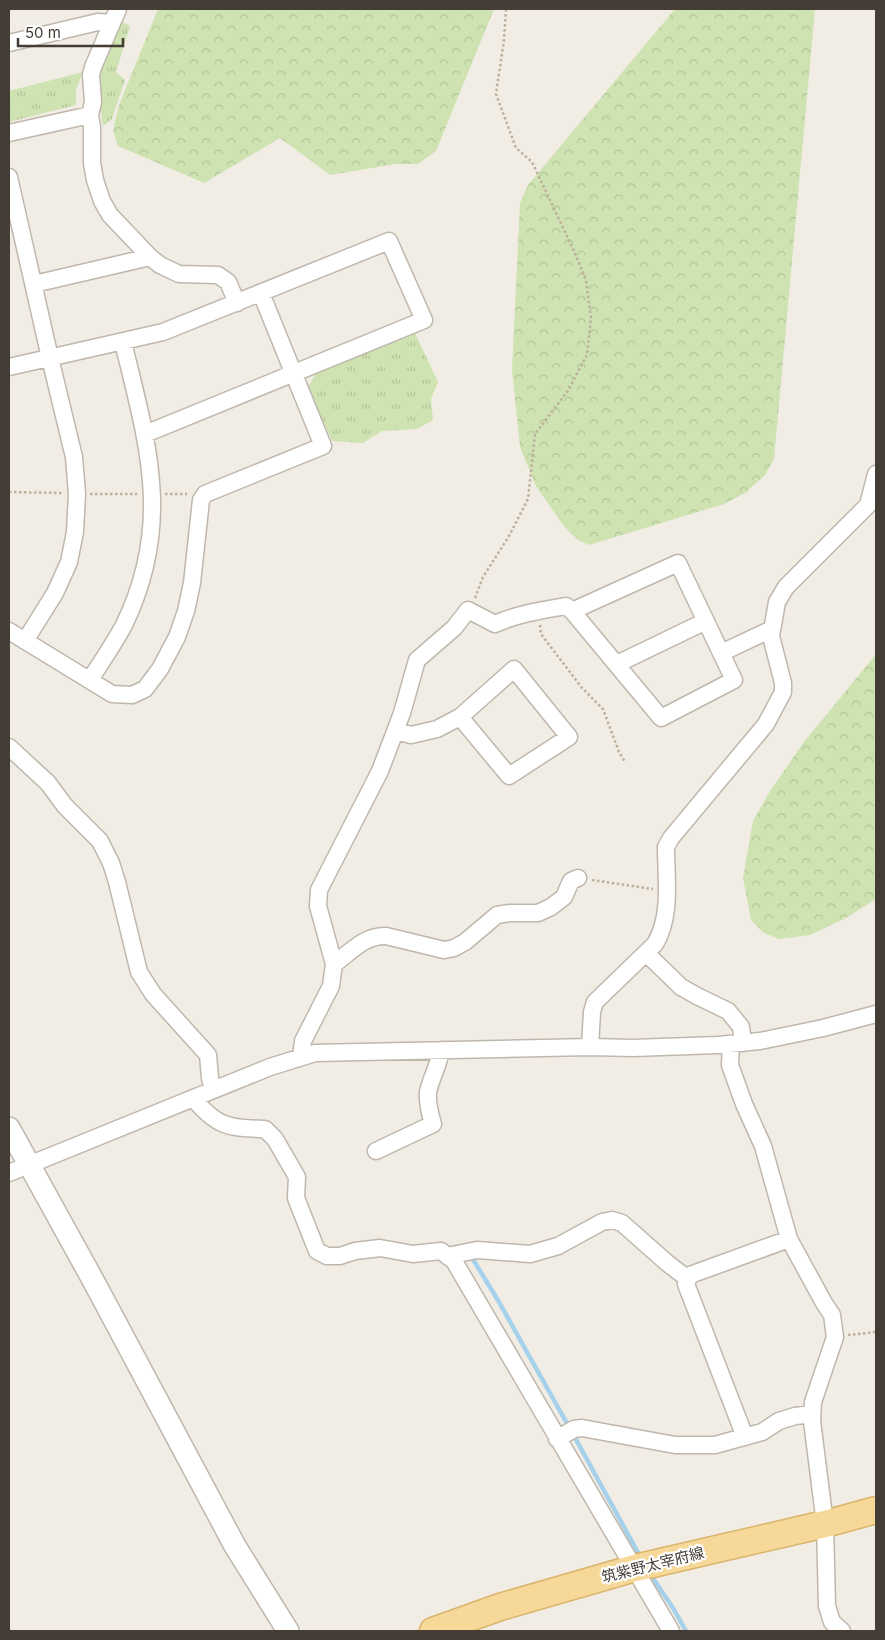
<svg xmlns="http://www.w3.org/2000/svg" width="885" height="1640" font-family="Inter,'Noto Sans JP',sans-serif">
<defs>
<pattern id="grass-tufts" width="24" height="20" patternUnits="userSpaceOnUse" patternTransform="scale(1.25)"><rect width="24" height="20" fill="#cee3b1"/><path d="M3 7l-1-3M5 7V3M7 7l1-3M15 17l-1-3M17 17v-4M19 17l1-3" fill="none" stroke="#b2c499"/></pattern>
<pattern id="forest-crowns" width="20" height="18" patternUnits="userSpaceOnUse" patternTransform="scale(1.25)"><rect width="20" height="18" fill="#cee3b1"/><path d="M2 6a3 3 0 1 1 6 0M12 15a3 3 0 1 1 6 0" fill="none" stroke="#b2c499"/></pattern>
</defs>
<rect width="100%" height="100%" fill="#f1ede5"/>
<path fill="url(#grass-tufts)" d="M 122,22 L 130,26 L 116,72 L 125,80 L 112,119 L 103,126 L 96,72 Z
M 83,72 L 76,90 L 76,105 L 9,122 L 9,91 Z
M 414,331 L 438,382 L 431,399 L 433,420 L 417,429 L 382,431 L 363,443 L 332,441 L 308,387 L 316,373 Z"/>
<path fill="url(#forest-crowns)" d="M 158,9 L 494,9 L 436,151 L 418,164 L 396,164 L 330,175 L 280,138 L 204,183 L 118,146 L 113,130 L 119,105 Z
M 675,9 L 815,9 L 774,459 L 765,475 L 745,493 L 724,504 L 589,545 L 578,540 L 563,525 L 536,486 L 520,447 L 512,370 L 520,203 L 528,185 Z
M 876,654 L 876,899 L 846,918 L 810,935 L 779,939 L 764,933 L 751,920 L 743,878 L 753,821 L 770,791 L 804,742 Z"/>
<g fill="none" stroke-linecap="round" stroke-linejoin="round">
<path stroke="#a5d1ea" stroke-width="4.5" d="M 471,1256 L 499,1302 L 569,1427
M 573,1434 L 641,1558
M 650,1574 L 673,1608 L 686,1631"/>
<defs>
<path id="minor" d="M 118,9 L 93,67 L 91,75 L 93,102 L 90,115 L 92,127 L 92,163 L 95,180 L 102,201 L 110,215 L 150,257 L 160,265 L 179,274 L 218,275 L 228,282 L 237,303
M 9,43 L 98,22 L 111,23
M 9,133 L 90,115
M 9,177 L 50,358 L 74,457 L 77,494 L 75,532 L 69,562 L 55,593 L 25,641
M 34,284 L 150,257
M 9,367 L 163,332 L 389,241 L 424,320 L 145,434
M 678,563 L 734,680 L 661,718 L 572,611 Z
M 9,631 L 112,694 L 132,695 L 145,689 L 160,669 L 177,637 L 186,611 L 192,583 L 201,500 L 205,494 L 323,446 L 261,293
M 721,653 L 772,629
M 617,664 L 706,621
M 90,680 C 101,662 114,644 124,625 C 173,524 148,445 123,342
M 396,731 L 411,735 L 437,729 L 460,717 L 514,669 L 569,737 L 509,776 L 460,717
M 9,747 L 48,783 L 65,806 L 100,841 L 111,863 L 117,882 L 139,972 L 153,994 L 208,1055 L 210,1078 L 213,1090
M 646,953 L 681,987 L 697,996 L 728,1011 L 741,1027 L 743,1043
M 334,964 C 350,953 364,935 386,936 L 444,950 L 454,948 L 465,942 L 497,915 L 510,913 L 538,913 L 551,907 L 564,897 L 571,881 L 578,878
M 731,1044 L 730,1065 L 744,1104 L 763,1146 L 789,1239 L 824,1303 L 832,1315 L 835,1337 L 813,1402 L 812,1421 L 825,1524 L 827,1606 L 832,1622 L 842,1631
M 590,1047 L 592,1012 L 595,1002 L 655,944 C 672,916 666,879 666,847 L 671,838 L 766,724 L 783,692 L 783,683 L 771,636 L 777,602 L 786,587 L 868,505 L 876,474
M 301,1057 L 303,1041 L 331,986 L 334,964 L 318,906 L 319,890 L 380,771 L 402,713 L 417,660 L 454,628 L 468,610 L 495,624 C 517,614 542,610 566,606 L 572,611
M 193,1098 C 217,1127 228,1128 265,1129 L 275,1139 L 297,1177 L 296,1198 L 317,1251 L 327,1256 L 340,1256 L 355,1251 L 380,1248 L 413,1254 L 441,1251 L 454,1261 L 671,1631
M 376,1151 L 433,1124 C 430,1114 427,1103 428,1092 C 431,1078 439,1065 441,1050
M 9,1173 L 270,1067 L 315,1053 L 590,1047 L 633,1048 L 718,1045 L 760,1041 L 823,1028 L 876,1014
M 447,1256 L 477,1250 L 530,1254 L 558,1246 L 602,1222 L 612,1220 L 622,1223 L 666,1262 L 688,1279
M 745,1437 L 686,1284 L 690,1275 L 789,1239
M 557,1439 L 574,1429 L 582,1428 L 675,1445 L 715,1445 L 762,1432 L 779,1421 L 795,1416 L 812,1414"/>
<path id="tertiary" d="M 9,1128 L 94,1282 L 235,1546 L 288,1631"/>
<path id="primary" d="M 433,1631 L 500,1607 L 635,1568 L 825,1524 L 876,1510"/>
</defs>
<use href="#minor" stroke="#bfb7ac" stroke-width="19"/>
<use href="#tertiary" stroke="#bfb7ac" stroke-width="24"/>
<use href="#primary" stroke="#dab46b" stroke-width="29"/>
<path stroke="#bdaf9b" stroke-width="2.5" stroke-dasharray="2.5 2.5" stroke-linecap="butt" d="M 9,492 L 62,493
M 90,494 L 137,494
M 165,494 L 187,494
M 475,598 L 483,577 L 509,536 L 528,499 L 535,434 L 567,392 L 587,355 L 591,318 L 586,280 L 574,251 L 532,162 L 516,148 L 496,94 L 504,40 L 506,9
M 540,625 L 541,634 L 582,688 L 603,709 L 619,752 L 625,762
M 592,880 L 653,889
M 848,1335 L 876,1332"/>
<use href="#minor" stroke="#fff" stroke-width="16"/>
<use href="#tertiary" stroke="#fff" stroke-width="21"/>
<use href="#primary" stroke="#f6d899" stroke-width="26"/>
</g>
<g text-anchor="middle" stroke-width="4.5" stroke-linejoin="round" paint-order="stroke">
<g font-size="15" fill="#433d35" stroke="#fff">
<text transform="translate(653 1565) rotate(-14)" y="5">筑紫野太宰府線</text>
</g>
</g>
<rect width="885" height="1640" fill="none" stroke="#433d35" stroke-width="20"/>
<path d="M18 38v8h105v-8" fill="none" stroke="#433d35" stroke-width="2.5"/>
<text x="25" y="38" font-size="15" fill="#433d35" stroke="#ffffff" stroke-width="4" paint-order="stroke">50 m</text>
</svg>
